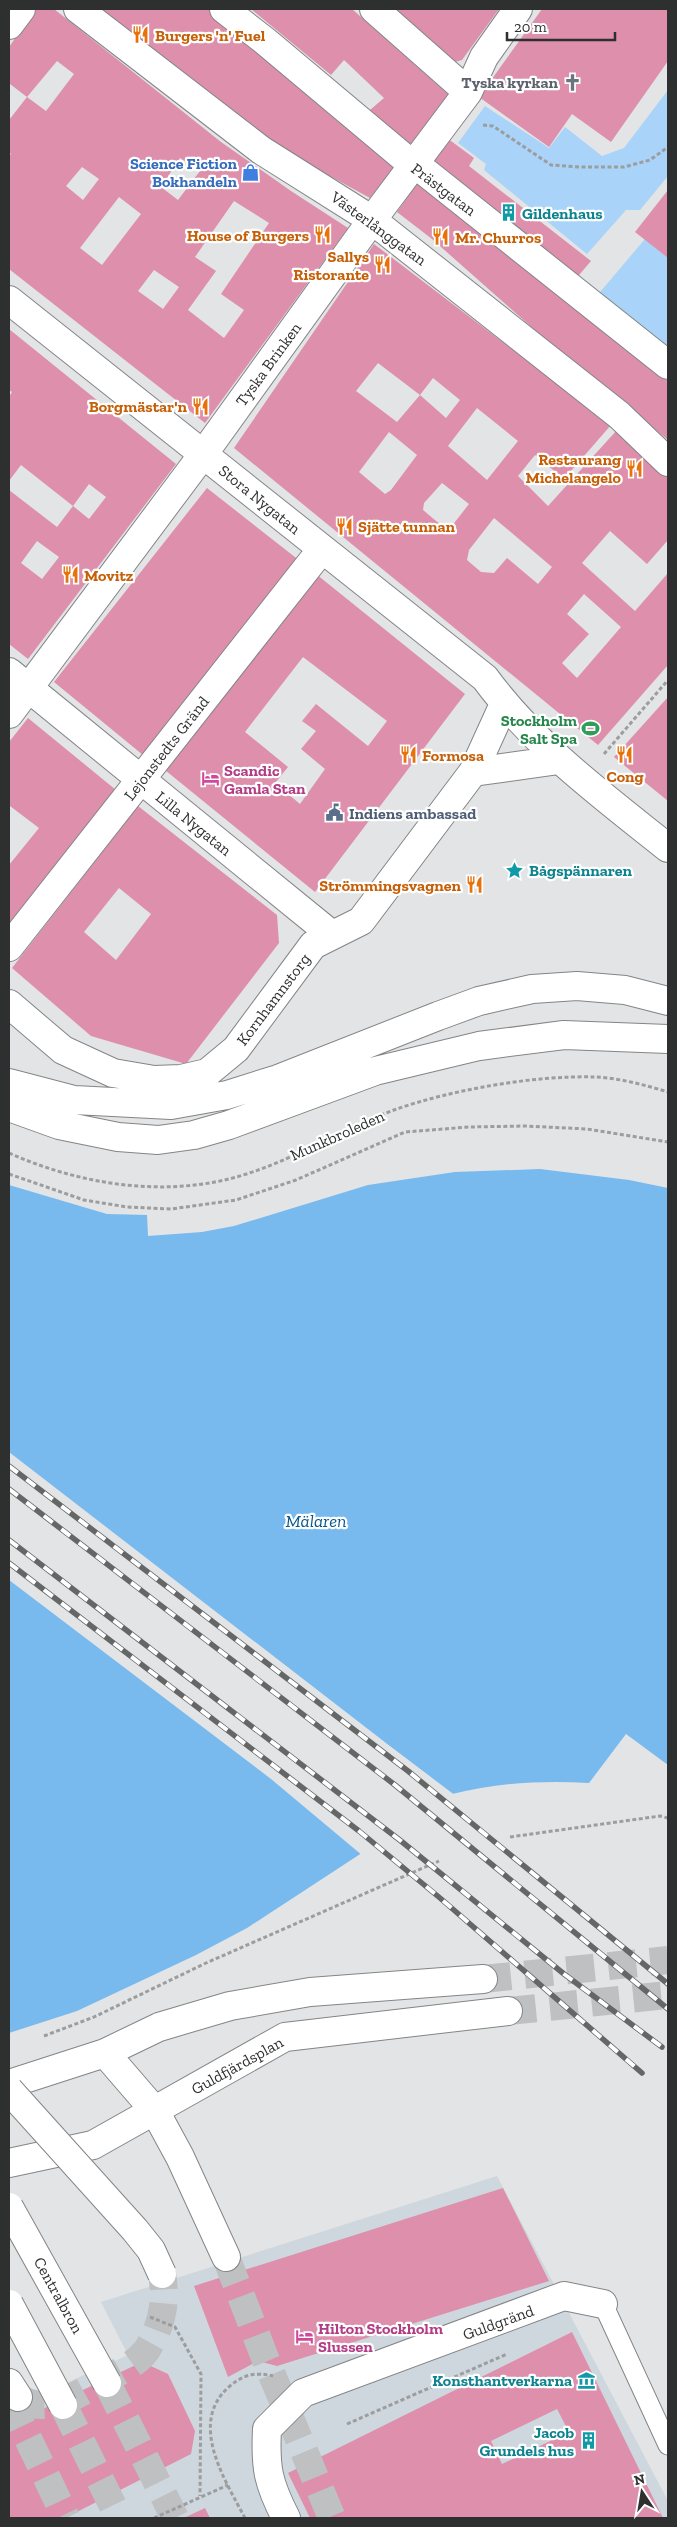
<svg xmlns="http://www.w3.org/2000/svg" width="677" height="2527" font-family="'Zilla Slab',serif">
<rect width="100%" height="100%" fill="#e2e4e6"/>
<path fill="#cfd7de" d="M 497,2176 L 668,2501 L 668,2518 L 9,2518 L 9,2409 L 128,2355 L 101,2302 Z"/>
<path fill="#a9d3f9" d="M 668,90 L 668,176 L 640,210 L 626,210 L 587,254 L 484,170 L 486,164 L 458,143 L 485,106 L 549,148 L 565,127 L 602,156 L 624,148 Z
M 645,239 L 668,258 L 668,353 L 595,298 Z"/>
<path fill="#78b9ee" d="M 540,1169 L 629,1180 L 668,1188 L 668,1765 L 626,1734 L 589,1783 C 542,1780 497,1783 452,1794 L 247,1928 L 196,1955 L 77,2011 L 9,2033 L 9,1185 L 107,1214 L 147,1215 L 148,1236 L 202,1232 L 234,1226 L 368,1185 L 455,1172 Z"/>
<path fill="#e2e4e6" d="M 9,1452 L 386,1743 L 456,1796 L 363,1856 L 271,1779 L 9,1580 Z"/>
<path fill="#dd8fac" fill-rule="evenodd" d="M 36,9 L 54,9 L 221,142 L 291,191 L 348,228 L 205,423 L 9,269 L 9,156 L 11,154 L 9,152 L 9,120 L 27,97 L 46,111 L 74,74 L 57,61 L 27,97 L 10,84 L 9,86 L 9,47 ZM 180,158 L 200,171 L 178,200 L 161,187 ZM 82,167 L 99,179 L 83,200 L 66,186 ZM 119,197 L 141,214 L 102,265 L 80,248 ZM 234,201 L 269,223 L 221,294 L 244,310 L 224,338 L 188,310 L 216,271 L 195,257 ZM 154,270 L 179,287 L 163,309 L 138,291 Z
M 97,9 L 211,9 L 397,163 L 370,198 L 266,141 Z
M 251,9 L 352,9 L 449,95 L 410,145 L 370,110 L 384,98 L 344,60 L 331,75 Z
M 390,9 L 499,9 L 462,60 L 455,62 Z
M 542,9 L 668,9 L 668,61 L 611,142 L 572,114 L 549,147 L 479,97 Z
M 447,138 L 474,158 L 469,166 L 591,261 L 574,281 L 425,166 Z
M 419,181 L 668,381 L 668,440 L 553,346 L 432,239 L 397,212 Z
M 668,190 L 668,258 L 635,232 Z
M 374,244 L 611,425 L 564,479 L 535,455 L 518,476 L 548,506 L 617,430 L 668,476 L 668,540 L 647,564 L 610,531 L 582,563 L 635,611 L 668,573 L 668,665 L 598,745 L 234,448 ZM 378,363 L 420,395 L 433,378 L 460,400 L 446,418 L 420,395 L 397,422 L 356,391 ZM 477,408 L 518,441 L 487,480 L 448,446 ZM 389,432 L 417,455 L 391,490 L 385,494 L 359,472 ZM 442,483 L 469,504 L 448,531 L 423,510 L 424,503 ZM 494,518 L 552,567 L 538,584 L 507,558 L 494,573 L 481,572 L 467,560 L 469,550 ZM 584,594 L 621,627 L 577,678 L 562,663 L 589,634 L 567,614 Z
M 9,329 L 176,464 L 28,659 L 9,644 L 9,490 L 57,527 L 73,506 L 21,465 L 9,481 L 9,397 L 12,392 L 9,390 ZM 89,484 L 106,497 L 89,519 L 73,506 ZM 37,541 L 59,557 L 42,579 L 21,563 Z
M 207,488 L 300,561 L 143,755 L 54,682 Z
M 316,574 L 465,694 L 315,892 L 160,766 ZM 303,657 L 387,721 L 368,746 L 316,704 L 302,721 L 316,731 L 301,749 L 325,769 L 300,804 L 275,783 L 288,767 L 245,732 Z
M 668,697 L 668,801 L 614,757 Z
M 28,718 L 116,790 L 9,925 L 9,865 L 39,828 L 10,806 L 9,808 L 9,742 Z
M 138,806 L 277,915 L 279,943 L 186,1064 L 91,1036 L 12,968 ZM 119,888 L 151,914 L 116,960 L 84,932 Z
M 503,2188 L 549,2281 L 277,2366 L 258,2361 L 228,2377 L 194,2286 Z
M 572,2332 L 663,2518 L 310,2518 L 288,2473 ZM 557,2409 L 569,2432 L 502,2464 L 491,2441 Z
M 142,2362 L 168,2374 L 195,2431 L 191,2454 L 65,2518 L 9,2518 L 9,2425 Z
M 205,2508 L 210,2518 L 184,2518 Z"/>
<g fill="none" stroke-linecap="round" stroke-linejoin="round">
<path stroke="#bec0c1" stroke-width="28" stroke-dasharray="28 14" stroke-linecap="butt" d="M 483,1979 L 668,1960
M 508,2011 L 668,1995"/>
<path stroke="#bec0c1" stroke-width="28" stroke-dasharray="28 14" stroke-linecap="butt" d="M 226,2257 L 265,2358 L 332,2518
M 107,2383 L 175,2518
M 18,2397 C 46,2417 76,2395 102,2381 C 117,2373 135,2365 146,2351 C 162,2327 167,2302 162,2274
M 10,2401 L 66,2518
M 63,2405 L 119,2518"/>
<defs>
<path id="lane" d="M 603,2304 L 668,2445"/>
<path id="street" d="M 78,9 L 261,150 L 372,220 L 619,415 L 668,462
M 224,9 L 265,41 L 414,166 L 424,171 L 668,365
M 374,9 L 468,92
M 9,25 L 21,9
M 9,300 L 485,678 C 535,746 603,796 668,848
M 9,672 L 332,935
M 9,714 L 204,453 L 372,220 L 468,92 L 484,57 L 518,9
M 473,772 L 559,760
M 9,947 L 322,549
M 9,1004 L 63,1050 L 113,1073 L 154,1080 L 181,1079 L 207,1073 L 236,1049 L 313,945 L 361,921 L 473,772 L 504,704
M 9,1083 L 74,1100 L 171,1105 L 227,1095 L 278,1079 L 438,1016 L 479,1001 L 532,989 L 577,986 L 625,990 L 668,1001
M 9,1107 L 59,1125 L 118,1137 L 158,1140 L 194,1135 L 229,1125 L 375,1071 L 479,1046 L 564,1035 L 668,1039
M 286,2518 C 268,2483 265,2468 267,2429 L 303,2393 L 564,2296 L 603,2304"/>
<path id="secondary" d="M 105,2053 L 155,2111
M 9,2084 L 105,2053 L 159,2027 L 230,2006 L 310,1992 L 483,1979
M 9,2163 L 93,2145 L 285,2037 L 508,2011"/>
<path id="highway" d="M 155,2111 L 180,2157 L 226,2257
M 9,2383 L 18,2397"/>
</defs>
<use href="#lane" stroke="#838586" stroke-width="21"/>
<use href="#street" stroke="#838586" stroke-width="30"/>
<use href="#secondary" stroke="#838586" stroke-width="30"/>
<use href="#highway" stroke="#838586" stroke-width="30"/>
<path stroke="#9b9d9e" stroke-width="3" stroke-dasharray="4 2.5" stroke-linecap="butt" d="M 483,125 L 493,126 L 551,165 L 580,167 L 624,167 L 650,160 L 668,147
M 604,754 L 668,680
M 9,1153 C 72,1181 146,1195 215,1182 C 279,1170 334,1132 394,1110 C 450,1090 535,1075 595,1077 C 619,1078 645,1085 668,1092
M 9,1174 L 84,1200 L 127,1207 L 171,1209 L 236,1200 L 296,1180 L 405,1132 L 469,1127 L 525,1126 L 587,1129 L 668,1142
M 510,1837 L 660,1816 L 668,1818
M 44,2036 L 94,2017 L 206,1963 L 439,1861
M 150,2317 L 175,2327 L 201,2374 L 200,2496
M 347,2424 L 507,2354
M 154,2518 L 228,2485
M 245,2518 C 225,2480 187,2422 230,2386 C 244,2374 256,2372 273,2376"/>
<use href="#lane" stroke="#fff" stroke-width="19"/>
<use href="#street" stroke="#fff" stroke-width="28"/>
<use href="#secondary" stroke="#fff" stroke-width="28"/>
<use href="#highway" stroke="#fff" stroke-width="28"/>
<defs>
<path id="rail" d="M 9,1466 L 408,1771 L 668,1984
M 9,1489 L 395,1785 L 668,2009
M 9,1540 L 401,1841 L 564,1974 L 662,2047
M 9,1563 L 359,1831 L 440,1898 L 642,2073"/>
</defs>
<use href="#rail" stroke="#656767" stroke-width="5.5"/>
<use href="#rail" stroke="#fff" stroke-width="4" stroke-dasharray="11" stroke-linecap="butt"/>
<defs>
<path id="highway-bridge" d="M 9,2090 L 135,2230 L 151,2250 L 162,2274
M 9,2207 L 107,2383
M 9,2304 L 63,2405"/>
</defs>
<use href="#highway-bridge" stroke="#838586" stroke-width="30" stroke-linecap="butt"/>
<use href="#highway-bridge" stroke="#fff" stroke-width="28"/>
</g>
<defs>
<symbol id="restaurant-bare" viewBox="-9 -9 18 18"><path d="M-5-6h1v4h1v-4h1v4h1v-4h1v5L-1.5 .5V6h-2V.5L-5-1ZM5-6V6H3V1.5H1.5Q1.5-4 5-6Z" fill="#e8710a" stroke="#fff" stroke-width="2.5" paint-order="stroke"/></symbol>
<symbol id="church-bare" viewBox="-9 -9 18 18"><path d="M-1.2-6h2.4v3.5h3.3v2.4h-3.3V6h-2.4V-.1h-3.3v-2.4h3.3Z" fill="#6b7280" stroke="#fff" stroke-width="2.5" paint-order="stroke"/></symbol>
<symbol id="shop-bare" viewBox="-9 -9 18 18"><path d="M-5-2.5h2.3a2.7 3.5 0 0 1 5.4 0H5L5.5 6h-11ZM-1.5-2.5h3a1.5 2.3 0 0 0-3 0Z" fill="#3f7fe0" stroke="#fff" stroke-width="2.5" paint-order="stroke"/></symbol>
<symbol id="building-bare" viewBox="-9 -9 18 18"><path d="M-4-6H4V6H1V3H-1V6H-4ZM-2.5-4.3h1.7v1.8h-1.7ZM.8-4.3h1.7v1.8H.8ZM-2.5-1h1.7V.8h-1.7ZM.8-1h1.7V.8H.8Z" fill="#0f9aa8" stroke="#fff" stroke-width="2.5" paint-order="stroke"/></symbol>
<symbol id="stadium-bare" viewBox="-9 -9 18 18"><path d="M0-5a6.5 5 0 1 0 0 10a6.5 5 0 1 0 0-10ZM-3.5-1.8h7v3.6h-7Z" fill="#2e9e5b" stroke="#fff" stroke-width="2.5" paint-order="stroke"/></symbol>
<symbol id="hotel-bare" viewBox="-9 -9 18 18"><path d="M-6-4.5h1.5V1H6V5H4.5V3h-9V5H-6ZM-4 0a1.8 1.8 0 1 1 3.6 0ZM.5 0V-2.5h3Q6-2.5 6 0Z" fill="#d1479c" stroke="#fff" stroke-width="2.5" paint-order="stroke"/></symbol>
<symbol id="civic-bare" viewBox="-9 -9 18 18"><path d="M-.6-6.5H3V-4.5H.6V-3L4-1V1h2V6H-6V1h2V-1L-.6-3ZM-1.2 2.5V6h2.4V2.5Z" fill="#5c6f8a" stroke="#fff" stroke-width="2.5" paint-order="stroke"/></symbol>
<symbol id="sight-bare" viewBox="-9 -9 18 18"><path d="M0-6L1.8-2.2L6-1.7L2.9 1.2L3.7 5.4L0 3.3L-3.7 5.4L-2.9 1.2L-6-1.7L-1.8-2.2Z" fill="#0f9aa8" stroke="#fff" stroke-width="2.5" paint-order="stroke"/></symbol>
<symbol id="museum-bare" viewBox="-9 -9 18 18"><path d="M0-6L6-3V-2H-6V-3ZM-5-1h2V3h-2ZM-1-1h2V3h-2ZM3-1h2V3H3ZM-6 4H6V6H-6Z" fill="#0f9aa8" stroke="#fff" stroke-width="2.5" paint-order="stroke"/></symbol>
</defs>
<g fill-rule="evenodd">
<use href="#restaurant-bare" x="128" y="22" width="25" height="25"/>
<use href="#church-bare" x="560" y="70" width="25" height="25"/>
<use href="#shop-bare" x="238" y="160" width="25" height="25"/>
<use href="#building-bare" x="496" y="200" width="25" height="25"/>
<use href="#restaurant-bare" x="310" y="222" width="25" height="25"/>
<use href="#restaurant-bare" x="428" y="224" width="25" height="25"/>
<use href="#restaurant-bare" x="370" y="252" width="25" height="25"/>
<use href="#restaurant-bare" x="188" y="394" width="25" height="25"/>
<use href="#restaurant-bare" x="622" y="456" width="25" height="25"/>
<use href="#restaurant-bare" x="332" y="514" width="25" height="25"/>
<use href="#restaurant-bare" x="58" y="562" width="25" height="25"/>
<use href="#stadium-bare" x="578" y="716" width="25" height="25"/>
<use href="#restaurant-bare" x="396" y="742" width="25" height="25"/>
<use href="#restaurant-bare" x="612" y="742" width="25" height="25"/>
<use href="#hotel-bare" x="198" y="766" width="25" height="25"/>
<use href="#civic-bare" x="322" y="800" width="25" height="25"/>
<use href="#sight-bare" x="502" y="858" width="25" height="25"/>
<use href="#restaurant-bare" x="462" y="872" width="25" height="25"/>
<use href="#hotel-bare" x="292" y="2324" width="25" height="25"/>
<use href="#museum-bare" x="574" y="2368" width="25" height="25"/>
<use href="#building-bare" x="576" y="2428" width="25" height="25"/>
</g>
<g text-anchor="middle" stroke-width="4.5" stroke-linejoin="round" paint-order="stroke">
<g font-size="16" font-weight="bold" fill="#c56008" stroke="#fff" text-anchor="start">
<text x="155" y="41">Burgers 'n' Fuel</text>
<text x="309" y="241" text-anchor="end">House of Burgers</text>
<text x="455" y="243">Mr. Churros</text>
<text x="369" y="262" text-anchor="end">Sallys<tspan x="369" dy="18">Ristorante</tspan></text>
<text x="187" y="412" text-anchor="end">Borgmästar'n</text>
<text x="621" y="465" text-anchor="end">Restaurang<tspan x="621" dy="18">Michelangelo</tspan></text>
<text x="358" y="532">Sjätte tunnan</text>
<text x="84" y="581">Movitz</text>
<text x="422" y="761">Formosa</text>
<text x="625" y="782" text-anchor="middle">Cong</text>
<text x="461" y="891" text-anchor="end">Strömmingsvagnen</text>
</g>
<g font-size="16" font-weight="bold" fill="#5b616d" stroke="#fff" text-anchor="end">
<text x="558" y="88">Tyska kyrkan</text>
</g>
<g font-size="16" font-weight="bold" fill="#366cbe" stroke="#fff" text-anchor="end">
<text x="237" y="169">Science Fiction<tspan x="237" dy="18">Bokhandeln</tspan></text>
</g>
<g font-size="16" fill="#2e2f2f" stroke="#fff">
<text transform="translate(444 189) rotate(37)" y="6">Prästgatan</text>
<text transform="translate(379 228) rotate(36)" y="6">Västerlånggatan</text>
<text transform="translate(268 364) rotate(-54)" y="6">Tyska Brinken</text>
<text transform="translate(260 499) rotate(39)" y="6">Stora Nygatan</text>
<text transform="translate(166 748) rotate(-52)" y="6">Lejonstedts Gränd</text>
<text transform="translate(194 823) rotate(39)" y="6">Lilla Nygatan</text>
<text transform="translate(273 999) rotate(-53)" y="6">Kornhamnstorg</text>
<text transform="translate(337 1135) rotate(-24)" y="6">Munkbroleden</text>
<text transform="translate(237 2065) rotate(-29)" y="6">Guldfjärdsplan</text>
<text transform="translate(59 2295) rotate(61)" y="6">Centralbron</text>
<text transform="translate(498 2322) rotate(-20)" y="6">Guldgränd</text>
</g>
<g font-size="16" font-weight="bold" fill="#0d838f" stroke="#fff" text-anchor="start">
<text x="522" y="219">Gildenhaus</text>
<text x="529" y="876">Bågspännaren</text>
<text x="572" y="2386" text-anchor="end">Konsthantverkarna</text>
<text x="574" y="2438" text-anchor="end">Jacob<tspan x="574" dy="18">Grundels hus</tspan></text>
</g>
<g font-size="16" font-weight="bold" fill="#27864d" stroke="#fff" text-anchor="end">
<text x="577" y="726">Stockholm<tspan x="577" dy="18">Salt Spa</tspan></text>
</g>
<g font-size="16" font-weight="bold" fill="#b23c85" stroke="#fff" text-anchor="start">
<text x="224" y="776">Scandic<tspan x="224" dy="18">Gamla Stan</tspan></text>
<text x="318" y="2334">Hilton Stockholm<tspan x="318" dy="18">Slussen</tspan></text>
</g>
<g font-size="16" font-weight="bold" fill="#4e5e75" stroke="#fff" text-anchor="start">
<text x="349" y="819">Indiens ambassad</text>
</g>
<g font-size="18" font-style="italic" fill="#0a5889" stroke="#fff">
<text x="316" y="1527">Mälaren</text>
</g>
</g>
<rect width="677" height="2527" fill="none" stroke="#2e2f2f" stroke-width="20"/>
<g transform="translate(642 2492) rotate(348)" stroke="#ffffff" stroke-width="4" paint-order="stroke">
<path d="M0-4L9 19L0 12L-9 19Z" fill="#2e2f2f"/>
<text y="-8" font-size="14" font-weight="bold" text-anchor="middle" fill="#2e2f2f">N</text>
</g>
<path d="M507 32v8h108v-8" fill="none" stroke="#2e2f2f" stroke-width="2.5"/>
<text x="514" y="32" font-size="15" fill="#2e2f2f" stroke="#ffffff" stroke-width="4" paint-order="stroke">20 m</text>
</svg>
